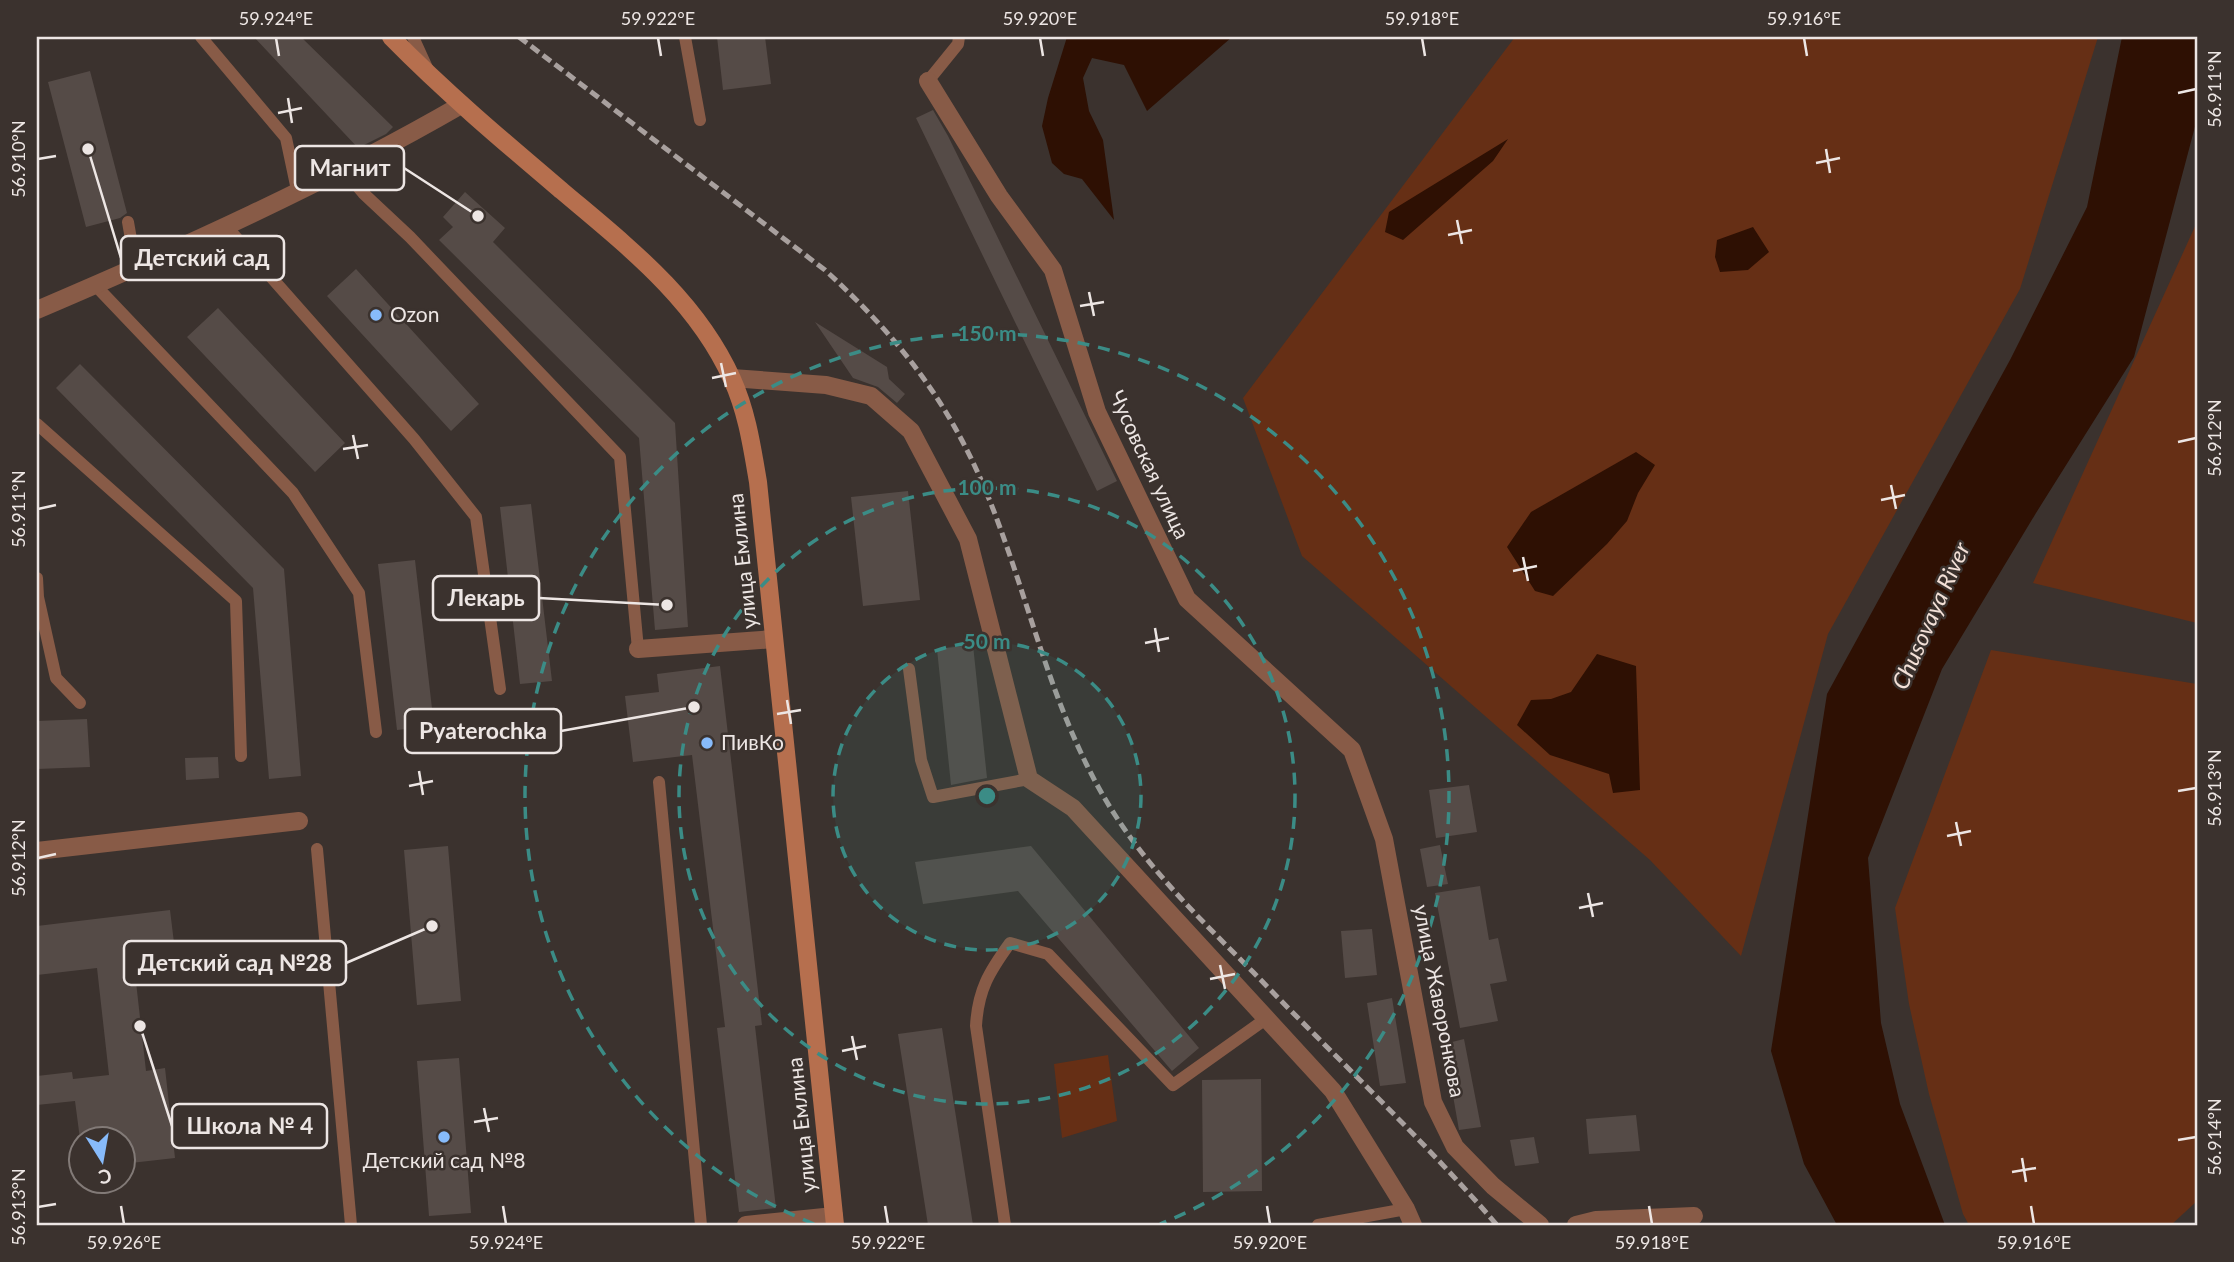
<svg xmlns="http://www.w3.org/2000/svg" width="2234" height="1262" font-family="Lato,sans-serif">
<rect width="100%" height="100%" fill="#3b322e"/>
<path fill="#662f15" d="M 1515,37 L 2098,37 L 2020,289 L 1828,634 L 1741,956 L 1650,860 L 1302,556 L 1243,398 Z
M 2197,222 L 2197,623 L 2033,583 Z
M 1991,650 L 2197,684 L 2197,1201 L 2171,1225 L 1969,1225 L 1963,1214 L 1929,1094 L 1909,1004 L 1895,908 Z
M 1108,1055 L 1117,1121 L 1062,1138 L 1054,1064 Z"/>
<path fill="#2e1003" d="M 1067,37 L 1232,37 L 1147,111 L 1124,65 L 1092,58 L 1083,78 L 1089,111 L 1103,140 L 1114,220 L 1082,179 L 1064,174 L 1052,163 L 1042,126 L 1048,98 Z
M 2122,37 L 2197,37 L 2197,119 L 2134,357 L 2036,513 L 1942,669 L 1868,858 L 1881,1023 L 1900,1104 L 1945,1225 L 1837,1225 L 1804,1164 L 1771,1051 L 1827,694 L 2010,360 L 2087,207 Z
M 1508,139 L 1493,161 L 1403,240 L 1385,232 L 1389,212 Z
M 1753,227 L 1769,252 L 1748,270 L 1720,272 L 1715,257 L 1717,240 Z
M 1636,452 L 1655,465 L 1638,493 L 1627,521 L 1607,544 L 1553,596 L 1535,591 L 1507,547 L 1531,512 Z
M 1597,654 L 1636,666 L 1640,790 L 1613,793 L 1609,774 L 1550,755 L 1517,725 L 1531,700 L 1551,699 L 1571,692 Z"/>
<path fill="#554b47" d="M 254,37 L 301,37 L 393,127 L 386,134 L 358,148 Z
M 717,37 L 765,37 L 771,84 L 723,90 Z
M 90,71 L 127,213 L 120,218 L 86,227 L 48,82 Z
M 933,110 L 948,136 L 1117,481 L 1097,491 L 916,118 Z
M 465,192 L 505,228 L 493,242 L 675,423 L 688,627 L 655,630 L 639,438 L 439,240 L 453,227 L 443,217 Z
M 356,269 L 479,404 L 451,431 L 327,296 Z
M 218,308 L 345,443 L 315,472 L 187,337 Z
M 815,322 L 887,367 L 889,379 L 905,394 L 897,403 L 878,387 L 853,378 Z
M 80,364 L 284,569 L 301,776 L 269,779 L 253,588 L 56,388 Z
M 908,491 L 920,600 L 863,606 L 851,497 Z
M 531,504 L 552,681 L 520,684 L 500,507 Z
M 415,560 L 434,726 L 397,730 L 378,564 Z
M 973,645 L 987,778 L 951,785 L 937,649 Z
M 720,666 L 762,1025 L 755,1026 L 776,1208 L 739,1212 L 717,1028 L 725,1027 L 692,755 L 633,762 L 625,696 L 659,692 L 657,674 Z
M 87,719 L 90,767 L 37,769 L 37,721 Z
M 218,757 L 219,778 L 186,780 L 185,758 Z
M 1469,785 L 1477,832 L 1436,838 L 1429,790 Z
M 1440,845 L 1448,884 L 1427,887 L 1420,849 Z
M 448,846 L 461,1001 L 417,1005 L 404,850 Z
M 1031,846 L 1199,1048 L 1172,1071 L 1018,891 L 923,904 L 915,862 Z
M 1480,886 L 1489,940 L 1498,938 L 1507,981 L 1490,984 L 1498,1021 L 1460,1028 L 1435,893 Z
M 170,910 L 176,959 L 134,964 L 146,1071 L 165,1068 L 175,1158 L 122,1164 L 122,1139 L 80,1139 L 75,1101 L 37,1105 L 37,1076 L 72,1072 L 73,1079 L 109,1075 L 97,968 L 37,975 L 37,926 Z
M 1372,929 L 1377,975 L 1345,978 L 1341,931 Z
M 1392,998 L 1406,1083 L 1380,1086 L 1367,1003 Z
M 942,1028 L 973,1225 L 928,1225 L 898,1034 Z
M 1464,1039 L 1481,1127 L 1459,1130 L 1444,1044 Z
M 459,1058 L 471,1213 L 429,1216 L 417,1061 Z
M 1261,1079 L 1262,1191 L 1203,1192 L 1202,1080 Z
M 1636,1115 L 1640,1151 L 1589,1154 L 1586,1119 Z
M 1534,1137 L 1539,1163 L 1515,1166 L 1510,1140 Z"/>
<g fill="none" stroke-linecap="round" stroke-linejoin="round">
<path stroke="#885b47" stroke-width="12" d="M 201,37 L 286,138 L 297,190
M 413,37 L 428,70
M 685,37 L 700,120
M 928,81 L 958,44 L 959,37
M 342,168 L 363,193 L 410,237 L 620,457 L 638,649
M 128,222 L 136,268
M 226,226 L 414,439 L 476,517 L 500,689
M 95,285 L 293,493 L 359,593 L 376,732
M 37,424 L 236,601 L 241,756
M 37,578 L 38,597 L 56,678 L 80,703
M 909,669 L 921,760 L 933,797 L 1029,779
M 659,782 L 701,1225
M 317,849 L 351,1225
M 1005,1225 L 976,1026 C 978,990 989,972 1010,943 L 1048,954 L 1173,1085 L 1267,1018
M 1318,1225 L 1340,1221
M 1340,1225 L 1340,1221 L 1406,1209"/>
<path stroke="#885b47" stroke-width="18" d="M 928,81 L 999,196 L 1053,270 L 1097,412 L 1187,599 L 1352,750 L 1384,839 L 1433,1102 L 1455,1147 L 1493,1186 L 1540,1225
M 37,310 C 180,249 326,183 461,105
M 732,378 L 826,385 L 871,396 L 911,431 L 968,539 L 1029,779 L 1073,808 L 1333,1091 L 1406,1209 L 1413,1225
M 638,649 L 774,639
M 37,851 L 299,821
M 746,1225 L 834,1216
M 1576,1225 L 1596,1220 L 1694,1216"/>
<path stroke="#b66f4e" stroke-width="18" d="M 391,37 C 445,92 503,141 562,191 C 627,246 696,299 732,379 C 747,412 752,447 758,482 L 835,1225"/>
<path stroke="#a8a09e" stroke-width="5" stroke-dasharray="10 5" stroke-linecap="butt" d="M 519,37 L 825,270 C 897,336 947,399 985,489 C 1030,597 1051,716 1115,815 C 1153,874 1204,923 1253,972 C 1334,1056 1421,1137 1497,1225"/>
</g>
<path fill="none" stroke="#ede6e4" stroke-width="2.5" d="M 276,38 L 279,56M 658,38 L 661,56M 1040,38 L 1043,56M 1422,38 L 1425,56M 1804,38 L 1807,56M 2178,93 L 2196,89M 288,98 L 292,123M 278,113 L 302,108M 1826,149 L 1830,173M 38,159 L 56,156M 1816,163 L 1840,158M 1457,220 L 1462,244M 1448,235 L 1472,230M 1089,292 L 1094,316M 1080,306 L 1104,302M 721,363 L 726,387M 712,378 L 736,373M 353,435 L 358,459M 2178,442 L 2196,438M 343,449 L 368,445M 1891,485 L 1896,509M 1881,500 L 1905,495M 38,509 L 56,505M 1523,557 L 1528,581M 1513,571 L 1537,566M 1155,628 L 1159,652M 1145,643 L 1169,638M 787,700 L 791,724M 777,714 L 801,710M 419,771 L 423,795M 409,786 L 433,781M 2178,791 L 2196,788M 1956,822 L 1961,846M 1947,836 L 1971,831M 38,858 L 56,854M 1588,893 L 1593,917M 1579,908 L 1603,903M 1220,965 L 1225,989M 1210,979 L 1235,974M 852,1036 L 857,1060M 842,1051 L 866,1046M 484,1108 L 489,1132M 474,1122 L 498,1118M 2178,1140 L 2196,1137M 2022,1158 L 2026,1182M 2012,1172 L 2036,1168M 121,1206 L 124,1224M 503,1206 L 506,1224M 885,1206 L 888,1224M 1267,1206 L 1270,1224M 1649,1206 L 1652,1224M 2031,1206 L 2034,1224M 38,1207 L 56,1204"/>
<circle cx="987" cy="796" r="154" fill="#3b8c86" fill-opacity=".12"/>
<g fill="none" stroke="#3b8c86" stroke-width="3.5" stroke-dasharray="12 9">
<circle cx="987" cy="796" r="154"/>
<circle cx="987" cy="796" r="308"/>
<path d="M814 1224A462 462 0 1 1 1160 1224"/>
</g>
<g fill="#87bbfb" stroke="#3b322e" stroke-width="2.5">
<circle cx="376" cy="315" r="7"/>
<circle cx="707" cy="743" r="7"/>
<circle cx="444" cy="1137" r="7"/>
</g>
<g text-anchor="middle" stroke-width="5" stroke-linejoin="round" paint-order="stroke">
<g font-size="21" fill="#ede6e4" stroke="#3b322e" text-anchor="start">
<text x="390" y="322">Ozon</text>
<text x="721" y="750">ПивКо</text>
<text x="444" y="1168" text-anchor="middle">Детский сад №8</text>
</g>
<g font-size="21" fill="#ede6e4" stroke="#3b322e">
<text transform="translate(1149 465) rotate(65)" y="7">Чусовская улица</text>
<text transform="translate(743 561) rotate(-96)" y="7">улица Емлина</text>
<text transform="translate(1439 1001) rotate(79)" y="7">улица Жаворонкова</text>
<text transform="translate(802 1125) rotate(-96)" y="7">улица Емлина</text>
</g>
<g font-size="23" font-style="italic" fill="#f3e0d7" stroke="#3b322e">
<text transform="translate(1931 616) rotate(-66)" y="8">Chusovaya River</text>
</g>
</g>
<circle cx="987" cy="796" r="10" fill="#3b8c86" stroke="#3b322e" stroke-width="3.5"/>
<g font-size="21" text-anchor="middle" font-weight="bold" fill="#3b8c86" stroke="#3b322e" stroke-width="5" stroke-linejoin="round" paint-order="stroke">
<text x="987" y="341">150 m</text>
<text x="987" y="495">100 m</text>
<text x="987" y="649">50 m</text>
</g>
<path fill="none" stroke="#ede6e4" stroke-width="2.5" d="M478 216L404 168M88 149L121 258M667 605L539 598M694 707L561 731M432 926L346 963M140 1026L172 1126"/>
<g fill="#ede6e4" stroke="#3b322e" stroke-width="2.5">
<circle cx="478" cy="216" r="7"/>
<circle cx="88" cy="149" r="7"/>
<circle cx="667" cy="605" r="7"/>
<circle cx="694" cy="707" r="7"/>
<circle cx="432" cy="926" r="7"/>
<circle cx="140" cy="1026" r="7"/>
</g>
<g fill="#3b322e" stroke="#ede6e4" stroke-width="2.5">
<rect x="295" y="146" width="109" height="44" rx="7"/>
<rect x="121" y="236" width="163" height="44" rx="7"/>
<rect x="433" y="576" width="106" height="44" rx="7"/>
<rect x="405" y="709" width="156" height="44" rx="7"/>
<rect x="124" y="941" width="222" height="44" rx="7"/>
<rect x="172" y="1104" width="155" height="44" rx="7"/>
</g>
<g font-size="23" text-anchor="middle" font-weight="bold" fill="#ede6e4">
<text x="350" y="176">Магнит</text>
<text x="202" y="266">Детский сад</text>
<text x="486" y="606">Лекарь</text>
<text x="483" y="739">Pyaterochka</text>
<text x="235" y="971">Детский сад №28</text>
<text x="250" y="1134">Школа № 4</text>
</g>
<rect width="2234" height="1262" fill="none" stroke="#3b322e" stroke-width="77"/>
<g transform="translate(102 1160) rotate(169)"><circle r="33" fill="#3b322e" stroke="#827a77" stroke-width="2"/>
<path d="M0-5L12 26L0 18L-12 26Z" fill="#87bbfb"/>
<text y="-10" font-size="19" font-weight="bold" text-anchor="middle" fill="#ede6e4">С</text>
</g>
<rect x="38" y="38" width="2158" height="1186" fill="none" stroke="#ede6e4" stroke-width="2.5"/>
<g font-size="18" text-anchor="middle" fill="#ede6e4">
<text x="276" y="25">59.924°E</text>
<text x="658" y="25">59.922°E</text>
<text x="1040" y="25">59.920°E</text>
<text x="1422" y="25">59.918°E</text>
<text x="1804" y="25">59.916°E</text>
<text transform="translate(2215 89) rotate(-90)" y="6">56.911°N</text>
<text transform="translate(19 159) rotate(-90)" y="6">56.910°N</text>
<text transform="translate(2215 438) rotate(-90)" y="6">56.912°N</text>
<text transform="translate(19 509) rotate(-90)" y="6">56.911°N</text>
<text transform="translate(2215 788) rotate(-90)" y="6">56.913°N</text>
<text transform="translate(19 858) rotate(-90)" y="6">56.912°N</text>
<text transform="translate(2215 1137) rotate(-90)" y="6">56.914°N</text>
<text transform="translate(19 1207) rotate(-90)" y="6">56.913°N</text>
<text x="124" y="1249">59.926°E</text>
<text x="506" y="1249">59.924°E</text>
<text x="888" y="1249">59.922°E</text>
<text x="1270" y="1249">59.920°E</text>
<text x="1652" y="1249">59.918°E</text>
<text x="2034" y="1249">59.916°E</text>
</g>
</svg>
